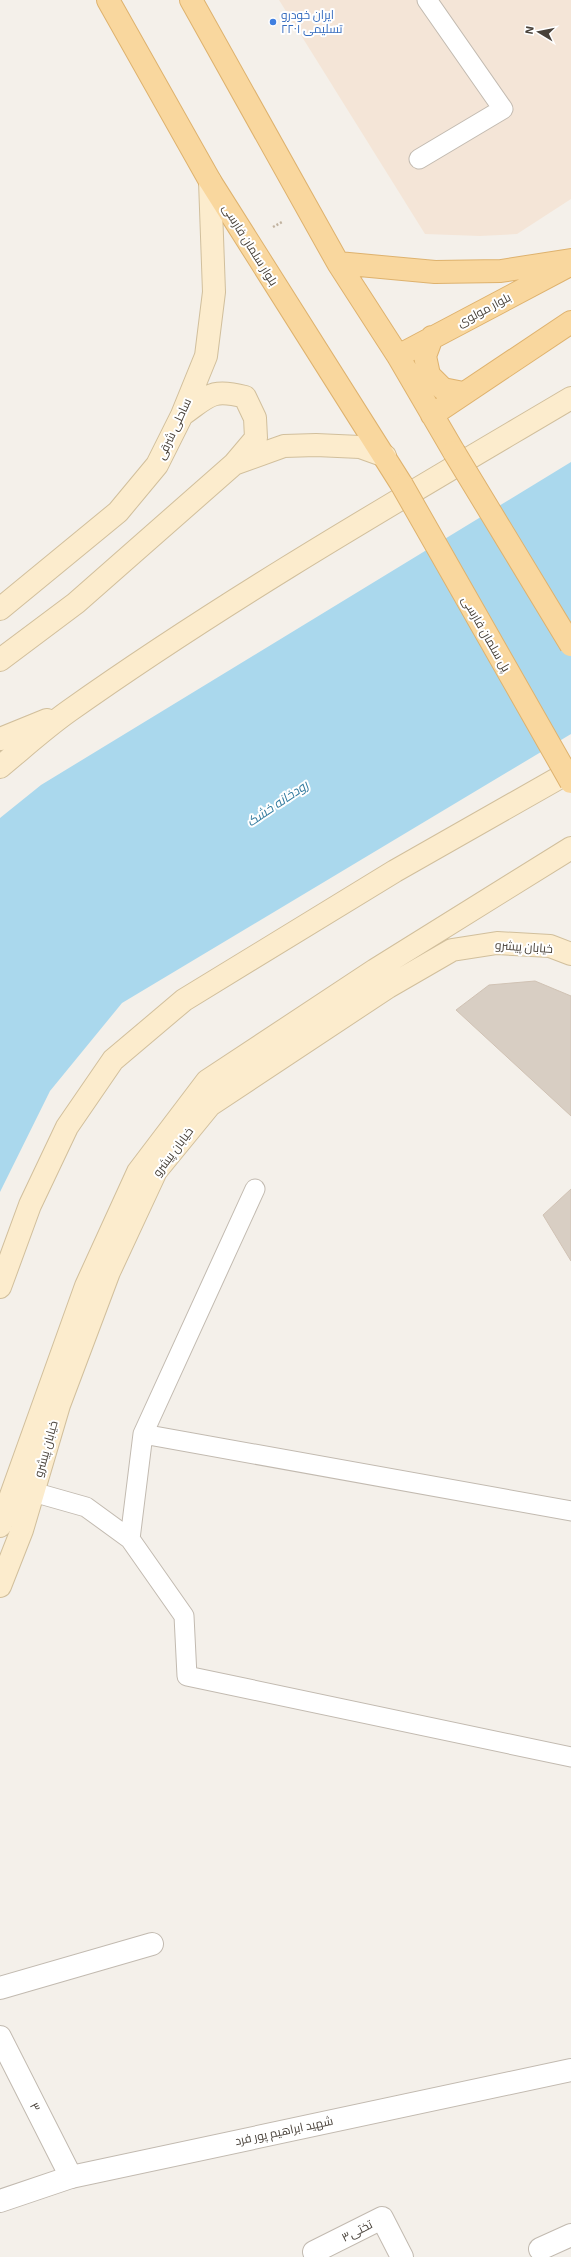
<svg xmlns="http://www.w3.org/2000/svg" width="571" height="2257" font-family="'Exo 2',Cairo,sans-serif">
<rect width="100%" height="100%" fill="#f4f0ea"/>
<path fill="#f4e5d7" d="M 279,0 L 571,0 L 571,199 L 517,234 L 480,236 L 425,234 Z"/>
<path fill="#aad8ed" d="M 571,462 L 571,734 L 122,1003 L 50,1091 L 0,1192 L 0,818 L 41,785 Z"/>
<path fill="#d8cec3" stroke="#d0c2b4" d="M 535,981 L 571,996 L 571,1116 L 456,1010 L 489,985 Z
M 571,1189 L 571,1261 L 543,1215 Z"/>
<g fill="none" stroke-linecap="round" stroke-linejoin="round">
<defs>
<path id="service" d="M 419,159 L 503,109 L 427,0
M 255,1189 L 143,1434 L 130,1539 L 184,1616 L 187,1676 L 571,1757
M 143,1434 L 571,1511
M 33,1492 L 86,1507 L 130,1539"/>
<path id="minor" d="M 0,1988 L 152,1944
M 0,2037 L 71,2177
M 540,2249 L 571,2235
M 314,2252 L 382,2218 L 402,2257"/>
<path id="tertiary" d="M 0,2201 L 71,2177 L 571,2070"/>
<path id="secondary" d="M 182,415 C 209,396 211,388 245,397 L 255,418 L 256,438 L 234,464
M 0,609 L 118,512 L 157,465 L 182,415 L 206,356 L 214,292 L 210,181
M 0,660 L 76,603 L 234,464 L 284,446 L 316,445 L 360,447 L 385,456
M 0,739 L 47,720
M 0,767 C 23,748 45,728 69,711 C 230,597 402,498 571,398
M 0,1287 L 30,1205 L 67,1127 L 113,1060 L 184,1000 L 395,871 L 571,771
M 0,1526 L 86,1286 L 138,1172 L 207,1081 L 375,970 L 571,848
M 0,1586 L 22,1530 L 59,1405 L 109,1272 L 156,1171 L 210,1105 L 388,987 L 452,950 L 497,943 L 550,946 L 571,954"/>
<path id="primary" d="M 108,0 L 210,181 L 402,485
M 191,0 L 338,263 L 398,356 L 454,452
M 338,263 L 435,272 L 501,271 L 571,260
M 432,337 L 425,356 L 429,375 L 443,389 L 463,393
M 398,356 L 568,266
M 432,415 L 571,322"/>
</defs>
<use href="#service" stroke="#c2bab0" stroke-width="21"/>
<use href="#minor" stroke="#c2bab0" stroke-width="24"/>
<use href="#tertiary" stroke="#c2bab0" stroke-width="24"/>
<use href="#secondary" stroke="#d1bf9c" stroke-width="24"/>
<use href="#primary" stroke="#deb26e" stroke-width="24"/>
<path stroke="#c0b29f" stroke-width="2.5" stroke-dasharray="2 2" stroke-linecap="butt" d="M 273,227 L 282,222"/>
<use href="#service" stroke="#fff" stroke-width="19"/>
<use href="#minor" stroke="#fff" stroke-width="22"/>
<use href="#tertiary" stroke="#fff" stroke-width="22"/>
<use href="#secondary" stroke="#fceccd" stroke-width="22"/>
<use href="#primary" stroke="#f9d79e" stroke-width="22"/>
<defs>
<path id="primary-bridge" d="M 454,452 L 571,645
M 402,485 L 571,782"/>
</defs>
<use href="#primary-bridge" stroke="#deb26e" stroke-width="24" stroke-linecap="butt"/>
<use href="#primary-bridge" stroke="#f9d79e" stroke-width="22"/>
</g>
<circle fill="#3f7fe0" stroke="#fff" stroke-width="1.5" cx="273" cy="22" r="4"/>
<g text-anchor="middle" stroke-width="4" stroke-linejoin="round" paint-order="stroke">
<g font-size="12" fill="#366cbe" stroke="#fff" text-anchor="start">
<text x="281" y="19">ایران خودرو<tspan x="281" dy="14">تسلیمی ۲۲۰۱</tspan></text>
</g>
<g font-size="12" fill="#484139" stroke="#fff">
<text transform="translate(250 245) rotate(58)" y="4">بلوار سلمان فارسی</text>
<text transform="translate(484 310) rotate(-28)" y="4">بلوار مولوی</text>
<text transform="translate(174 429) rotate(-65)" y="4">ساحلی شرقی</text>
<text transform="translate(486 634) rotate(60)" y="4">پل سلمان فارسی</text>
<text transform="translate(524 947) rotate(4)" y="4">خیابان پیشرو</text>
<text transform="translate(173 1152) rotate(-53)" y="4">خیابان پیشرو</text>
<text transform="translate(46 1449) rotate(-74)" y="4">خیابان پیشرو</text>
<text transform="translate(35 2107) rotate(63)" y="4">۳</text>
<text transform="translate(284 2131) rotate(-12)" y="4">شهید ابراهیم پور فرد</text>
<text transform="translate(357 2231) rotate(-27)" y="4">تختی۳</text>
</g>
<g font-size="13" font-style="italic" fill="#327b9f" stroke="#fff">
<text transform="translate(277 803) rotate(-34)" y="5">رودخانه خشک</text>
</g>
</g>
<g transform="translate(539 32) rotate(280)" stroke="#ffffff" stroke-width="3" paint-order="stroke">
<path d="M0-3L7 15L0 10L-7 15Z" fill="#484139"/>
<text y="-6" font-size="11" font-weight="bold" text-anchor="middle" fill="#484139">N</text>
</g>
</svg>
